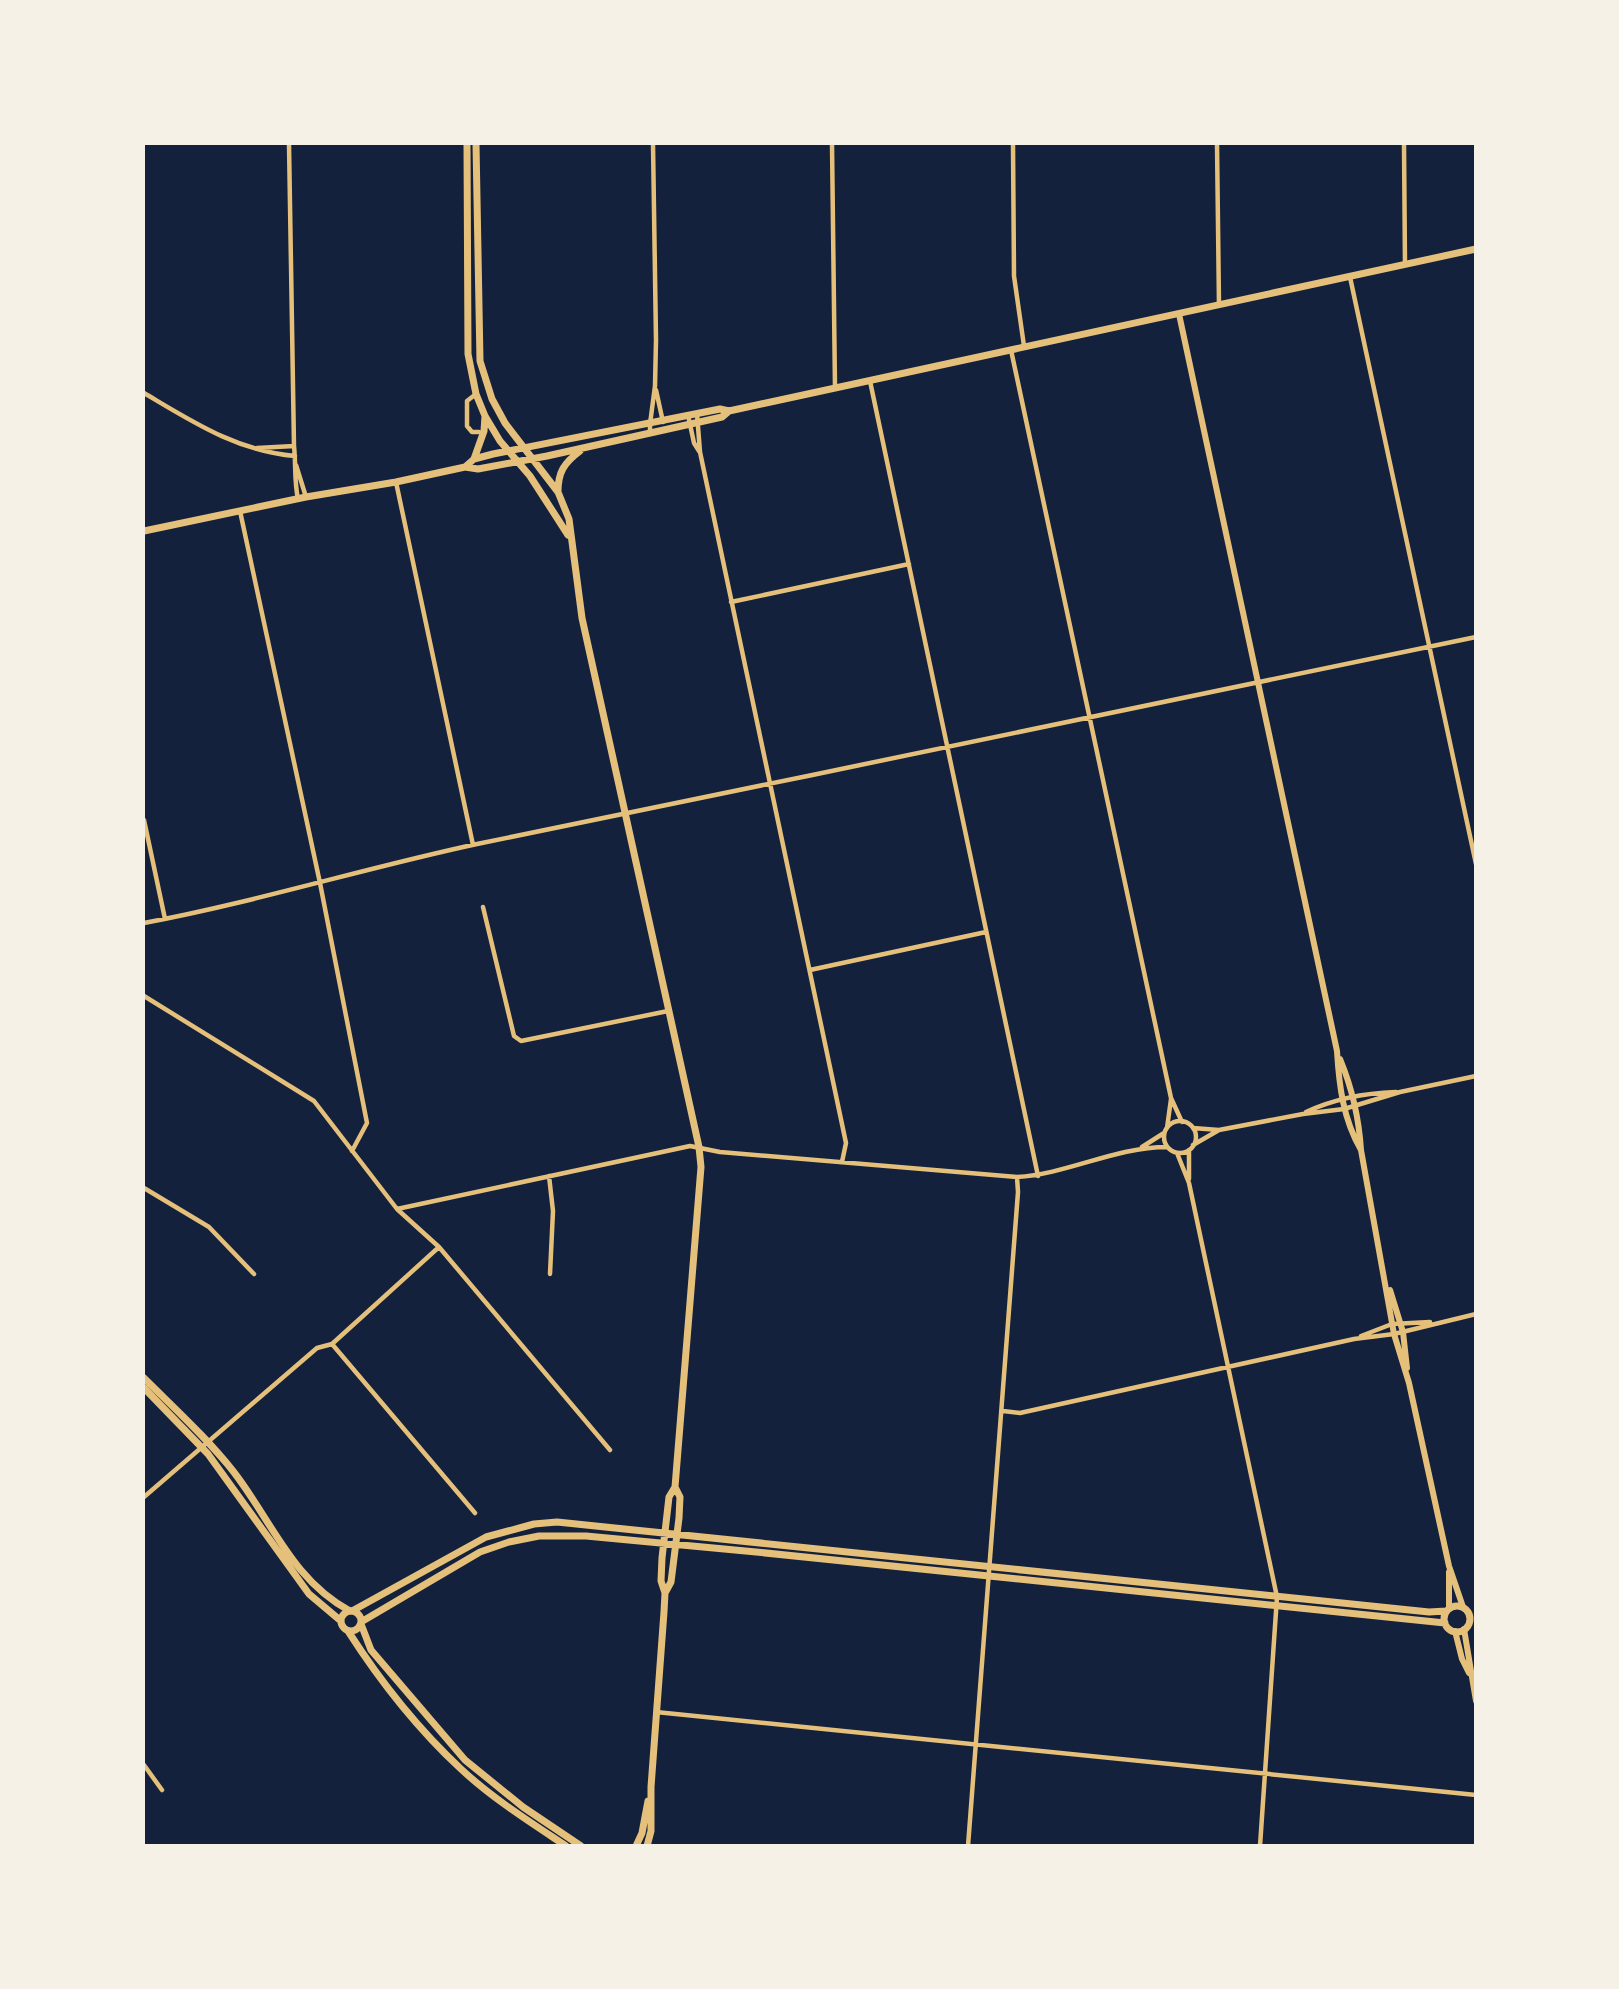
<svg xmlns="http://www.w3.org/2000/svg" width="1619" height="1989" font-family="'Titillium Web',sans-serif">
<rect width="100%" height="100%" fill="#14213d"/>
<g fill="none" stroke-linecap="round" stroke-linejoin="round">
<path stroke="#e5c07b" stroke-width="4.5" d="M 289,144 L 294,446 C 296,464 294,481 298,499
M 832,144 L 835,388
M 1013,144 L 1014,276 L 1024,346
M 1217,144 L 1219,305
M 1404,144 L 1405,265
M 1350,277 L 1476,864
M 1011,350 L 1171,1098 L 1182,1122
M 870,381 L 1038,1176
M 656,390 L 663,422
M 144,393 C 193,422 237,451 295,456
M 476,394 L 467,401 L 467,426 L 472,432 L 479,432
M 697,414 L 700,452 L 846,1143 L 842,1162
M 688,415 L 694,443 L 699,451
M 650,432 L 650,424 L 655,386 L 656,340 L 653,144
M 257,448 L 294,446
M 296,465 L 306,497
M 396,482 L 473,845
M 240,511 L 320,883 L 367,1123 L 352,1151
M 731,602 L 909,564
M 144,820 L 165,919
M 483,907 L 514,1036 L 521,1041 L 668,1011
M 144,923 C 256,902 365,868 477,844 C 810,775 1143,708 1476,637
M 810,970 L 986,932
M 144,996 L 314,1101 L 397,1209 L 439,1247 L 610,1450
M 1306,1112 C 1334,1099 1365,1093 1396,1092
M1164 1137a16 16 0 1 1 32 0a16 16 0 1 1-32 0Z
M 1167,1128 L 1171,1099
M 1193,1128 L 1219,1130 L 1303,1114 L 1344,1109 L 1400,1092 L 1476,1076
M 1193,1145 L 1219,1130
M 1142,1147 L 1164,1133
M 1189,1150 L 1189,1179
M 1177,1153 L 1189,1183 L 1277,1597 L 1260,1846
M 549,1176 L 553,1211 L 550,1274
M 144,1188 L 209,1227 L 254,1274
M 397,1209 L 690,1146 L 720,1152 L 1017,1177 C 1068,1174 1115,1147 1167,1147
M 1361,1336 L 1392,1324 L 1430,1322
M 332,1344 L 475,1513
M 1003,1411 L 1020,1413 L 1354,1339 L 1394,1334 L 1476,1314
M 144,1497 L 317,1348 L 332,1344 L 439,1247
M 656,1712 L 1476,1795
M 144,1765 L 162,1790
M 968,1846 L 1018,1192 L 1017,1177"/>
<path stroke="#e5c07b" stroke-width="6" d="M 1179,314 L 1337,1051 C 1339,1085 1343,1119 1361,1150
M 1340,1059 C 1352,1088 1359,1119 1361,1150 L 1394,1334 L 1409,1383 L 1449,1566 L 1463,1607
M 1390,1290 L 1403,1332 L 1407,1368
M 1449,1572 L 1449,1608
M 1464,1629 L 1476,1701
M 1455,1631 L 1462,1659 L 1469,1673"/>
<path stroke="#e5c07b" stroke-width="7" d="M 467,144 L 468,354 L 476,394 L 485,416 L 500,441 L 530,476 L 568,535
M 476,144 L 480,361 L 492,399 L 505,423 L 558,492 L 569,519 L 582,618 L 699,1147 L 701,1167 L 675,1487 L 680,1497 L 679,1518 L 671,1582 L 665,1593
M 474,459 L 484,431 L 485,416
M 465,467 L 474,459 L 493,454 L 720,409 L 729,411 L 1476,249
M 558,492 C 558,472 564,463 580,451
M 144,531 L 306,497 L 396,482 L 465,467 L 478,469 L 547,456 L 722,417 L 729,411
M 144,1378 C 174,1408 207,1438 233,1471 C 272,1521 292,1580 350,1611
M 144,1388 L 208,1454 L 309,1594 L 341,1621
M1444 1619a13 13 0 1 1 26 0a13 13 0 1 1-26 0Z
M341 1621a10 10 0 1 1 20 0a10 10 0 1 1-20 0Z
M 352,1611 L 486,1537 L 534,1524 L 557,1522 L 1429,1612 L 1446,1611
M 361,1622 L 480,1552 L 509,1542 L 539,1536 L 586,1536 L 756,1552 L 1445,1623
M 361,1624 L 371,1650 L 465,1760 L 523,1807 L 581,1846
M 348,1631 C 380,1681 418,1729 461,1769 C 492,1798 530,1822 566,1846
M 636,1846 L 642,1833 L 648,1801
M 647,1846 L 651,1831 L 651,1787 L 664,1612 L 665,1593 L 661,1581 L 662,1558 L 669,1497 L 675,1487"/>
</g>
<rect width="1619" height="1989" fill="none" stroke="#f6f1e7" stroke-width="290"/>
</svg>
